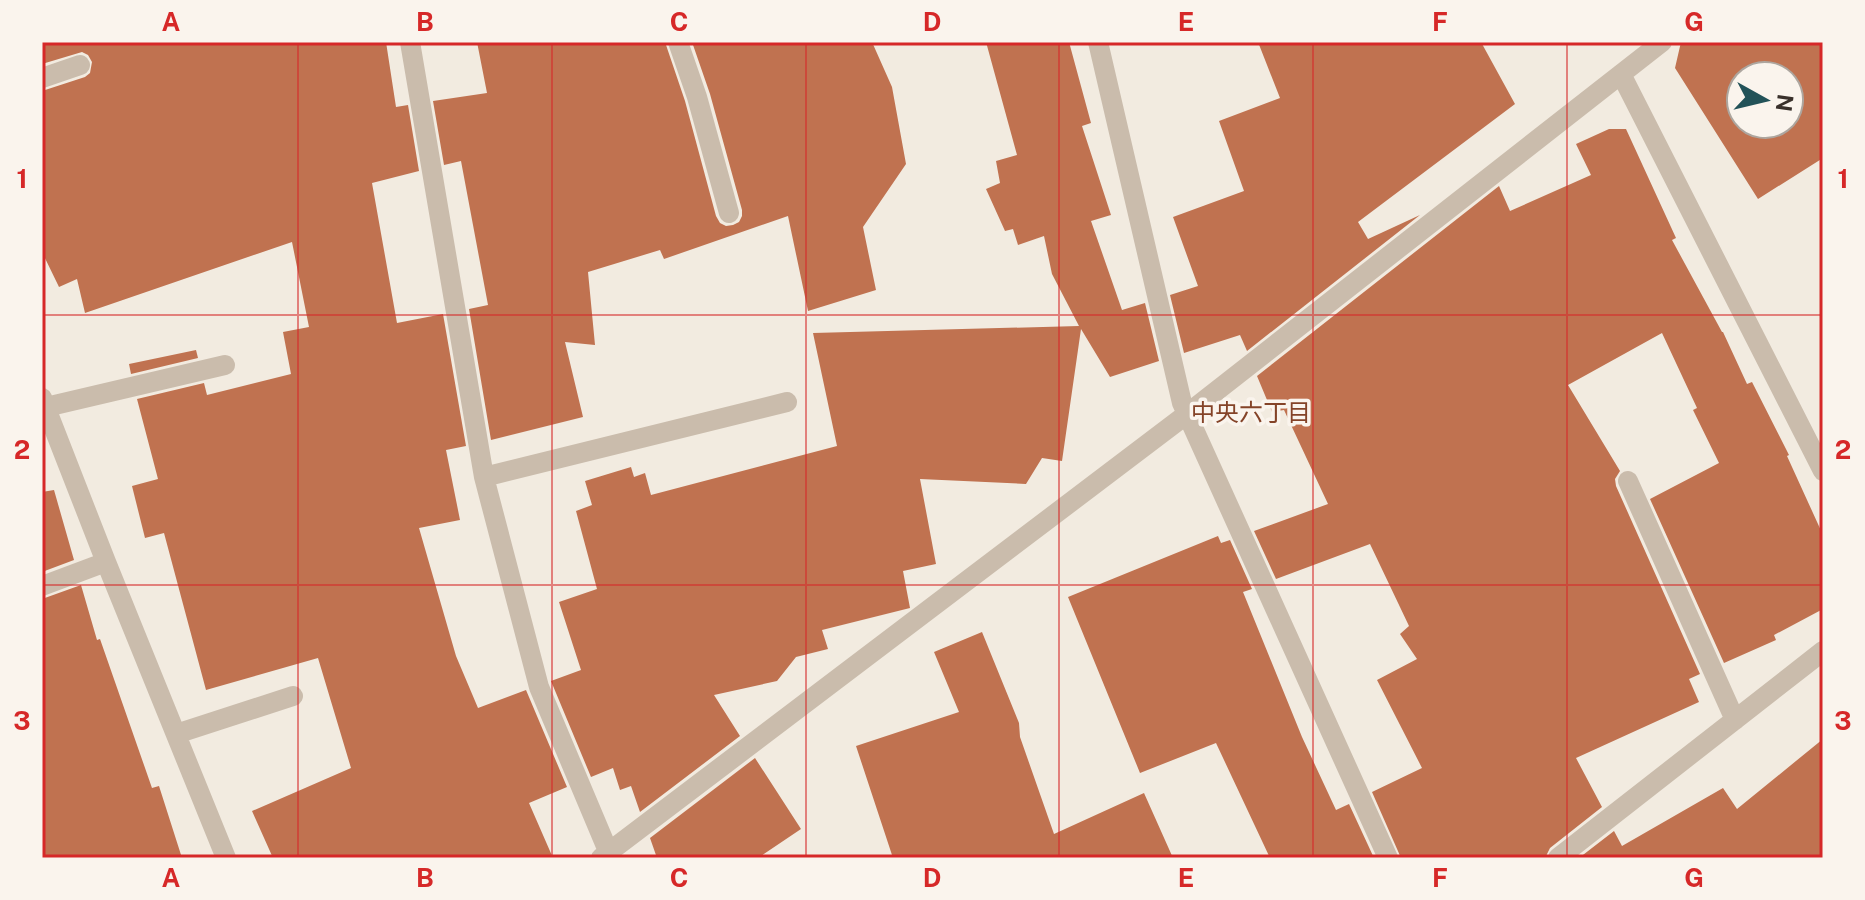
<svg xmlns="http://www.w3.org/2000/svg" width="1865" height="900" font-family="'Public Sans','Noto Sans JP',sans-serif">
<rect width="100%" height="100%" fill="#f2ebe0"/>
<path fill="#c07250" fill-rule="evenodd" d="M 42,42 L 386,42 L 396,107 L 408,105 L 419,171 L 372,183 L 397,323 L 443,314 L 466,446 L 446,450 L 460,520 L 419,528 L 456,656 L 478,708 L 526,690 L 567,787 L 529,803 L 553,858 L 273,858 L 252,811 L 351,768 L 318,658 L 206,690 L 164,533 L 145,538 L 132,486 L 158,479 L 137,399 L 204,383 L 207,395 L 291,374 L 283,332 L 309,327 L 292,242 L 85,313 L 77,279 L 59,287 L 42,252 L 42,91 L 85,77 L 90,73 L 92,62 L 88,55 L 82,52 L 42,64 Z
M 477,42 L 665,42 L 685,101 L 716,216 L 720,223 L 726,226 L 733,225 L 739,222 L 742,216 L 742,210 L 710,94 L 692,42 L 872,42 L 892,87 L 906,164 L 863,227 L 876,290 L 808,311 L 788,216 L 664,259 L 660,250 L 588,272 L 595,345 L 565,342 L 583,417 L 491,440 L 469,309 L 488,305 L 461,161 L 444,165 L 433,101 L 487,93 Z
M 986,42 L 1069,42 L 1091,123 L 1082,126 L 1111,215 L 1091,221 L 1122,310 L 1145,303 L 1159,361 L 1110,377 L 1081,329 L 1062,461 L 1042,458 L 1026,484 L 920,479 L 936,564 L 903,571 L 910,608 L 822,630 L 828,649 L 796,657 L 777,681 L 714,695 L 740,736 L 640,812 L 631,786 L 620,790 L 613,768 L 591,777 L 551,681 L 581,670 L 559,602 L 597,589 L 576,511 L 592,505 L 585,481 L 631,467 L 634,477 L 645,473 L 651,495 L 837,446 L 813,333 L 1079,326 L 1052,274 L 1044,236 L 1018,245 L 1013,229 L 1005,231 L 986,189 L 1000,183 L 996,161 L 1017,155 Z
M 1258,42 L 1481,42 L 1515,104 L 1358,222 L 1368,239 L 1420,215 L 1247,351 L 1240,335 L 1184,353 L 1170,295 L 1198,286 L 1173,217 L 1244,191 L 1219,121 L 1280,98 Z
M 1681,42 L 1823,42 L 1823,158 L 1758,199 L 1675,68 ZM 1741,76 L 1789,76 L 1789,124 L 1741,124 Z
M 1609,129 L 1626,129 L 1676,238 L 1672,240 L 1722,332 L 1723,332 L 1747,384 L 1752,382 L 1789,455 L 1787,456 L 1823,535 L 1823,609 L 1774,635 L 1776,640 L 1724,663 L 1650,499 L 1719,463 L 1693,410 L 1697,408 L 1662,333 L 1568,385 L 1620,471 L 1615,479 L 1616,486 L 1700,674 L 1689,679 L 1699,702 L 1576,758 L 1602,807 L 1550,848 L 1545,858 L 1401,858 L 1372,792 L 1422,768 L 1377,680 L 1417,659 L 1400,634 L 1409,626 L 1370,544 L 1276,579 L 1254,531 L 1328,504 L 1284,410 L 1272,412 L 1257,376 L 1499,186 L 1510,211 L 1591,175 L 1576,144 Z
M 196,350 L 198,358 L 131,374 L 129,364 Z
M 54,490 L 74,560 L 42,572 L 42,492 Z
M 1218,536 L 1221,543 L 1230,540 L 1252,589 L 1243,592 L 1302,737 L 1336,810 L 1349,804 L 1374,858 L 1270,858 L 1216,743 L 1140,773 L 1068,597 Z
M 81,585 L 97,640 L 100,639 L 152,788 L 159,786 L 182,858 L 42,858 L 42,599 Z
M 982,632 L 1019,723 L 1020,737 L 1054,834 L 1144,793 L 1173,858 L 893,858 L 856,746 L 959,712 L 934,652 Z
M 1823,739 L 1823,858 L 1579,858 L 1614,831 L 1622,846 L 1723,788 L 1737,809 Z
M 755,758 L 801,829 L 758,858 L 657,858 L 650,838 Z"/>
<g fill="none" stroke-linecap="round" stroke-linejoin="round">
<path stroke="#cabcac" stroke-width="20" d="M 410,42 L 484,477 L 539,687 L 611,858
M 678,42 L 697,97 L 729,213
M 1098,42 L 1182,403 L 1388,858
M 1621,74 L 1823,471
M 42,78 L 80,65
M 42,398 L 106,562 L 226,858
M 46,407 L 225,365
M 484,477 L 787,402
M 1628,481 L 1735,720
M 42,586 L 106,562
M 176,734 L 293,696
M 601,858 L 1187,414 L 1662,42
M 1558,858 L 1823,651"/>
</g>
<path fill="none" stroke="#d62828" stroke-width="2" stroke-opacity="0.55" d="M 298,42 L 298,858M 552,42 L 552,858M 806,42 L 806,858M 1059,42 L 1059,858M 1313,42 L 1313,858M 1567,42 L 1567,858M 42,315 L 1823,315M 42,585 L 1823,585"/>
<g text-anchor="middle" stroke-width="7" stroke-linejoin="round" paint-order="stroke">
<g font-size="24" fill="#844328" stroke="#faf4ed">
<text x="1251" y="421">中央六丁目</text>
</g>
</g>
<rect width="1865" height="900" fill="none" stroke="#faf4ed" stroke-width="88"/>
<g transform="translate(1765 100) rotate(98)"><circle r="38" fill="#faf4ed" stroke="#ada69f" stroke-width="2"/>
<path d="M0-6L14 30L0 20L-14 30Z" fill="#225258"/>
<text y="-12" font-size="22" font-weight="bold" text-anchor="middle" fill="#39302b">N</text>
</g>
<rect x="44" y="44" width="1777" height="812" fill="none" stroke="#d62828" stroke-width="3"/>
<g font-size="26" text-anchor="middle" font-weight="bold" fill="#d62828">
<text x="171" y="31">A</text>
<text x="425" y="31">B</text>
<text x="679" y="31">C</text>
<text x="932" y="31">D</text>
<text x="1186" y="31">E</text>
<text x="1440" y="31">F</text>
<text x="1694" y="31">G</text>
<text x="22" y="188">1</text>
<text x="1843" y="188">1</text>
<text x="22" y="459">2</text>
<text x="1843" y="459">2</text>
<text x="22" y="730">3</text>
<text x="1843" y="730">3</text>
<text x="171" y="887">A</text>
<text x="425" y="887">B</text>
<text x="679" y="887">C</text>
<text x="932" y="887">D</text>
<text x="1186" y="887">E</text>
<text x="1440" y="887">F</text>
<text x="1694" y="887">G</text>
</g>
</svg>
